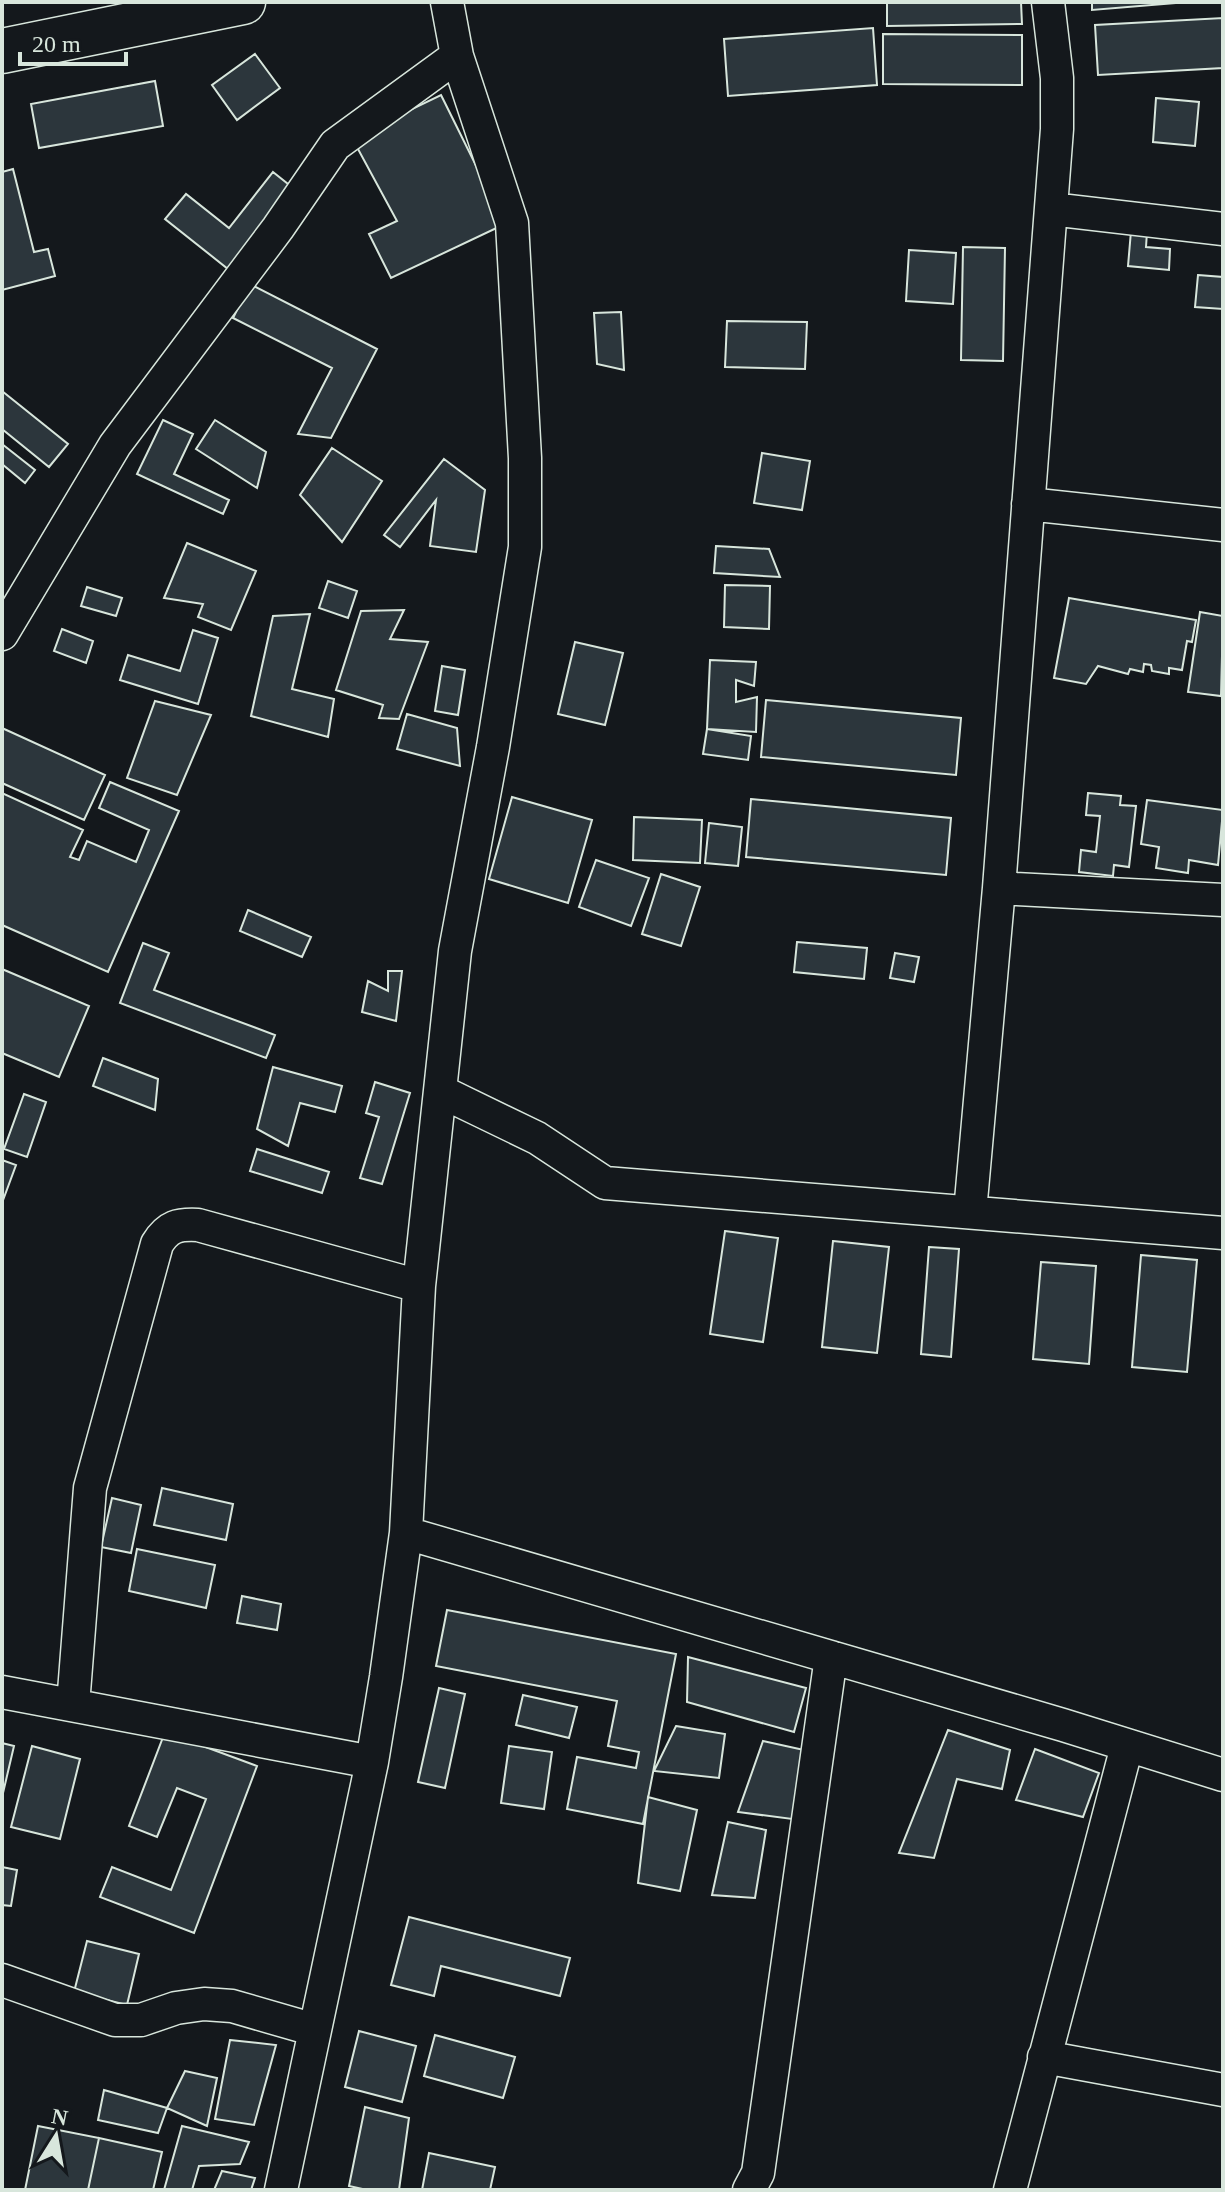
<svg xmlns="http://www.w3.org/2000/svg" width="1225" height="2192" font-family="'Times New Roman',serif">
<rect width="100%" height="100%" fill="#14181c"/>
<path fill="#2c363c" stroke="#d8e6dc" stroke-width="2" d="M 887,2 L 1021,2 L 1022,24 L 887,26 Z
M 1092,2 L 1188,2 L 1092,10 Z
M 1223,18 L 1223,68 L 1098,75 L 1095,25 Z
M 873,28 L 877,85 L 728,96 L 724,39 Z
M 883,34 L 1022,35 L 1022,85 L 883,84 Z
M 255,54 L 280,88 L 237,120 L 212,85 Z
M 155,81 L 163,126 L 39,148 L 31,104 Z
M 441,95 L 505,224 L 391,278 L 369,234 L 397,221 L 352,138 Z
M 1156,98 L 1199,102 L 1195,146 L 1153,142 Z
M 13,169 L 34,252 L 48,249 L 55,276 L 2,290 L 2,172 Z
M 273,172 L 298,192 L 233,273 L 165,219 L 186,194 L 229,228 Z
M 1131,231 L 1147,232 L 1146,247 L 1170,249 L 1169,270 L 1128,266 Z
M 963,247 L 1005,248 L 1003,361 L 961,360 Z
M 909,250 L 956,253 L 953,304 L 906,301 Z
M 1198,275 L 1223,277 L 1223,309 L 1195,307 Z
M 250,284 L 377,349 L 331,438 L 298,434 L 332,368 L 233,318 Z
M 621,312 L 624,370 L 597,364 L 594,313 Z
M 727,321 L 807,322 L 805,369 L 725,367 Z
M 2,391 L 68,444 L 49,467 L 2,429 Z
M 163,420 L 193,434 L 174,474 L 229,500 L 223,514 L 137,474 Z
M 215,420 L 266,452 L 257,488 L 196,449 Z
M 2,444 L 35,470 L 25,483 L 2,464 Z
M 332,448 L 382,481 L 342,542 L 300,495 Z
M 762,453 L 810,461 L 802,510 L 754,503 Z
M 444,459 L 485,490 L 476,552 L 430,546 L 436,500 L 400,547 L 384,535 Z
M 187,543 L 256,571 L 231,630 L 198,617 L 203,604 L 164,598 Z
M 716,546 L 769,549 L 780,577 L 714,573 Z
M 328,581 L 357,591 L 348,618 L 319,608 Z
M 725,585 L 770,586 L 769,629 L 724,627 Z
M 87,587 L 122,598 L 116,616 L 81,606 Z
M 1069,598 L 1196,620 L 1192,642 L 1187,641 L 1182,670 L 1169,668 L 1169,674 L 1152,671 L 1151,665 L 1144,664 L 1143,672 L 1130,669 L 1128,674 L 1098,666 L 1086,684 L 1054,678 Z
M 404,610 L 390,639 L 428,642 L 399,719 L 379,718 L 383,705 L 336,690 L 361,611 Z
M 1200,612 L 1223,616 L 1221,696 L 1188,692 Z
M 310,614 L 292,689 L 334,699 L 328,737 L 251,716 L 273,616 Z
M 62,629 L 93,641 L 86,663 L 54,651 Z
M 193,630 L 218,638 L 198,704 L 120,680 L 128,655 L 180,671 Z
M 575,642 L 623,653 L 605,725 L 558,714 Z
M 710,660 L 756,662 L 754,686 L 736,680 L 736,702 L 757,697 L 756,732 L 707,729 Z
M 442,666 L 465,670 L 458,715 L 435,711 Z
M 766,700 L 961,718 L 956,775 L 761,757 Z
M 155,701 L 211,715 L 177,795 L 127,778 Z
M 407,714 L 457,728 L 460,766 L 397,749 Z
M 2,728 L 105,775 L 84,820 L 2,783 Z
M 707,729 L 751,736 L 748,760 L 703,754 Z
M 110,782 L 179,811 L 108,972 L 2,925 L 2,793 L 83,830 L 70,857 L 79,860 L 87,841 L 136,862 L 149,830 L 99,808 Z
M 1088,793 L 1121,796 L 1120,805 L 1136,806 L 1129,867 L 1114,865 L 1113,876 L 1079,872 L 1081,850 L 1096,852 L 1100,816 L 1086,815 Z
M 512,797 L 592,820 L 568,903 L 489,879 Z
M 751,799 L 951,818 L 946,875 L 746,857 Z
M 1147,800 L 1223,810 L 1218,865 L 1189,860 L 1188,873 L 1156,868 L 1159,847 L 1141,844 Z
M 634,817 L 702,820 L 700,863 L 633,860 Z
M 709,823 L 742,827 L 738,866 L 705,863 Z
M 596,860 L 649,878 L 631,926 L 579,907 Z
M 661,874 L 700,887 L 681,946 L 642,934 Z
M 248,910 L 311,937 L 302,957 L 240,931 Z
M 797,942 L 867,948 L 864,979 L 794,972 Z
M 143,943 L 169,953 L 154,990 L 275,1035 L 266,1058 L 120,1003 Z
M 895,953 L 919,957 L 914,982 L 890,978 Z
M 2,969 L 89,1006 L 59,1077 L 2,1053 Z
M 388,971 L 402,971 L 396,1021 L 362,1012 L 368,981 L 388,991 Z
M 103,1058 L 158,1079 L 155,1110 L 93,1086 Z
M 273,1067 L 342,1086 L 335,1112 L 300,1103 L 288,1146 L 257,1129 Z
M 375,1082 L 410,1093 L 382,1184 L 360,1178 L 379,1117 L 366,1113 Z
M 24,1094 L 46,1102 L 27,1157 L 4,1149 Z
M 257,1149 L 329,1172 L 322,1193 L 250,1171 Z
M 2,1160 L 16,1165 L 2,1203 Z
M 725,1231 L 778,1238 L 763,1342 L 710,1334 Z
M 833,1241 L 889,1247 L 877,1353 L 822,1347 Z
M 929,1247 L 959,1249 L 951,1357 L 921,1354 Z
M 1141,1255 L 1197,1260 L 1187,1372 L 1132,1367 Z
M 1041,1262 L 1096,1266 L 1089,1364 L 1033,1359 Z
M 162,1488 L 233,1504 L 226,1540 L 154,1525 Z
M 112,1498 L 141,1505 L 131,1553 L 101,1547 Z
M 137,1549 L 215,1565 L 206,1608 L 129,1591 Z
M 242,1596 L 281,1604 L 277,1630 L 237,1623 Z
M 447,1610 L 676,1654 L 643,1824 L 567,1809 L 577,1757 L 636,1768 L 639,1752 L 608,1746 L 617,1701 L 436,1666 Z
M 688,1657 L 806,1688 L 794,1732 L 687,1702 Z
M 439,1688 L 465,1694 L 445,1788 L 418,1782 Z
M 523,1695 L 577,1707 L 569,1738 L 516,1725 Z
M 676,1726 L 725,1734 L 719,1778 L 654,1771 Z
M 948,1730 L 1010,1750 L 1002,1789 L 957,1779 L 934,1858 L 899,1853 Z
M 165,1732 L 257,1766 L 194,1933 L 100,1897 L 112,1867 L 171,1890 L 206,1799 L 177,1788 L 157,1837 L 129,1826 Z
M 763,1741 L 804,1750 L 792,1819 L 738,1812 Z
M 2,1743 L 14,1746 L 3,1793 L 2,1793 Z
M 32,1746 L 80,1759 L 60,1839 L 11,1827 Z
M 509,1746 L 552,1752 L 544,1809 L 501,1803 Z
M 1035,1749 L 1099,1773 L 1083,1817 L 1016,1800 Z
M 648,1797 L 697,1810 L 680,1891 L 638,1883 Z
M 728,1822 L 766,1830 L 755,1898 L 712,1895 Z
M 2,1867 L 17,1870 L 11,1906 L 2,1905 Z
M 409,1917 L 570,1958 L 560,1996 L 441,1966 L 434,1996 L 391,1985 Z
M 87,1941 L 139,1954 L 127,2005 L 74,1992 Z
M 359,2031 L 416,2046 L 402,2102 L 345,2087 Z
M 435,2035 L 515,2057 L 503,2098 L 424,2076 Z
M 230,2040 L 276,2045 L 254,2125 L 215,2119 Z
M 185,2071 L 217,2078 L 207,2126 L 167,2108 Z
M 104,2090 L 167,2108 L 158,2133 L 98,2120 Z
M 365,2107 L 409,2118 L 399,2190 L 367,2190 L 349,2186 Z
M 38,2126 L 99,2138 L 88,2190 L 25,2190 Z
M 182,2126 L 249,2142 L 240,2164 L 199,2166 L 192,2190 L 164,2190 Z
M 99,2138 L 162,2152 L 153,2190 L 88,2190 Z
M 429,2153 L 495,2167 L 490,2190 L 422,2190 Z
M 222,2171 L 255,2178 L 251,2190 L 214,2190 Z"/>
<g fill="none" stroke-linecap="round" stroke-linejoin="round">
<defs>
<path id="minor" d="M 1051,209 L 1223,229
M 1028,504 L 1223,525
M 2,634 L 115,445 L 278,228 L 335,145 L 457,56
M 999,888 L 1223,900
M 440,1091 L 537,1138 L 605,1183 L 1223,1233
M 970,1212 L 999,888 L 1057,129 L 1057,78 L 1048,2
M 406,1533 L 1063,1725 L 1223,1775
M 2,1692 L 372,1762
M 73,1705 L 90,1488 L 157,1244 C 168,1226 178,1224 198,1225 L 419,1286
M 2,1980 L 115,2020 L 141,2020 L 176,2008 L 204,2004 L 232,2006 L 315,2030
M 1044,2057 L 1223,2090
M 281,2190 L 372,1762 L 386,1677 L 406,1533 L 419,1286 L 455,951 L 493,747 L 525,547 L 525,458 L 512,223 L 457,56 L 447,2
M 749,2190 L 758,2173 L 831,1657
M 1010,2190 L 1127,1746"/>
<path id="secondary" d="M 2,51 L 243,2"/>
</defs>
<use href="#minor" stroke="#d8e6dc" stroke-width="35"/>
<use href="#secondary" stroke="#d8e6dc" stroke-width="47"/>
<use href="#minor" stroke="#14181c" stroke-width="32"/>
<use href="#secondary" stroke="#14181c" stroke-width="44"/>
</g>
<rect width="1225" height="2192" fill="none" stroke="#d8e6dc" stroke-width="8"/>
<g transform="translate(56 2136) rotate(11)" stroke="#14181c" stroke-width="6" paint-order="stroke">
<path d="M0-6L14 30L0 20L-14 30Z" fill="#d8e6dc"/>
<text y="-12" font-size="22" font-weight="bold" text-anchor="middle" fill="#d8e6dc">N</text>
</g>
<path d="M20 52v12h106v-12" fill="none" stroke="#d8e6dc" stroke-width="4"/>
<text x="32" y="52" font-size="24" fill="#d8e6dc" stroke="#14181c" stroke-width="6" paint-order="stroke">20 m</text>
</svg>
